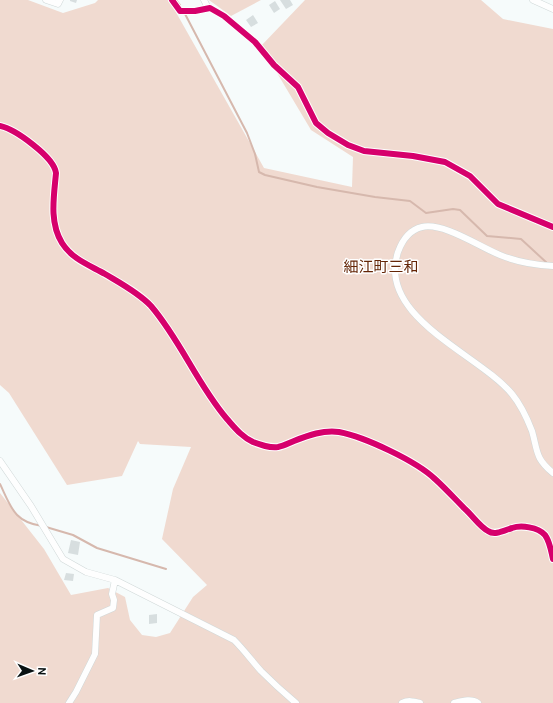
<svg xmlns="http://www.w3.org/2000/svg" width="553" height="703" font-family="Cabin,'Noto Sans JP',sans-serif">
<rect width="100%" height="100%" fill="#f6fbfb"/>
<path fill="#f0dad0" d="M 0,0 L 28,0 L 63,13 L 95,3 L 98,0 L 169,0 L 264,168 L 352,187 L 353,157 L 311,130 L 261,46 L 305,0 L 481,0 L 503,19 L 553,29 L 553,703 L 0,703 L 0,493 L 44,549 L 71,595 L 108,588 L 125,597 L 130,620 L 142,635 L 156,637 L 170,633 L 193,597 L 207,585 L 162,539 L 173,489 L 191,447 L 140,444 L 138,441 L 122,476 L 67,485 L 9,393 L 0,385 Z
M 209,0 L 261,0 L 231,16 Z"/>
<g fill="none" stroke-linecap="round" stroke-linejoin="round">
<path stroke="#d6b8ad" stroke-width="2" d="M 176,0 L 180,5
M 184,12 L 247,133 L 255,154 L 259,172 L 265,175 L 317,187 L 375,197 L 410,201 L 426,213 L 453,209 L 460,210 L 487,236 L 521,239 L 547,263
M 0,484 C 11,507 14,522 42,526
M 46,527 L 73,535 L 97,548 L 166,569"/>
</g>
<path fill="#d7dedf" d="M 70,0 L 77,0 L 76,3 L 70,1 Z
M 280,0 L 290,0 L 293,5 L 286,9 Z
M 275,1 L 280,9 L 274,13 L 269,5 Z
M 253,15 L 258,23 L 251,27 L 246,20 Z
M 71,540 L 80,542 L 78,555 L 68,553 Z
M 66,573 L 74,574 L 73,581 L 64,580 Z
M 157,614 L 157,623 L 149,624 L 149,615 Z"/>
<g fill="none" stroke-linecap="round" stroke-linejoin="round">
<defs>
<path id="minor" d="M 46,0 L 58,4 L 60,0
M 172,0 L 180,11 L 195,11 L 210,8 L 224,16 L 255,42 L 274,65 L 298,87 L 316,123 L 328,133 L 348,145 L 364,151 L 413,156 L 445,162 L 470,176 L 498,204 L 553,227
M 204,0 L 208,8
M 533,0 L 553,9
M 0,126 C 15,129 54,157 56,173 C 54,196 49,222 62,243 C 72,259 89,265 105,274 C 120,283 139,293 151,306 C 181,341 197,384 227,419 C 235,428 242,437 253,442 C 261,445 269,448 278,447 C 283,446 289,443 294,441 C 309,435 323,430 339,432 C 365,437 416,461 435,479 C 445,488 455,499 465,509 C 473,516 479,526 488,531 C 495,536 505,530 512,528 C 521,525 538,527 545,535 C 550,542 551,551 553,559
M 553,266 C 535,265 517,262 500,255 C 480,247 443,222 422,227 C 409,230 402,241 398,252 C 376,317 479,354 512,394 C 521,405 527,418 532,431 C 538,452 535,458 553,473
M 0,461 L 31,506 L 63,559 L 86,572 L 115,580 L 234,640 C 244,650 252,661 261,671 C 272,682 284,693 296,703
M 69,703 L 76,692 L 95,654 L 97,615 L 113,608 L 114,600 L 112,594 L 115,580
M 402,703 C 408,700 413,701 420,703
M 454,703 C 462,701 471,698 478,703"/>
</defs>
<use href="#minor" stroke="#d0d8d8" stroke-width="7"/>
<use href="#minor" stroke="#fefefe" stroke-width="6"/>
<defs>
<path id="cycleway" d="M 172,0 L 180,11 L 195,11 L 210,8 L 224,16 L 255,42 L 274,65 L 298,87 L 316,123 L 328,133 L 348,145 L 364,151 L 413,156 L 445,162 L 470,176 L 498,204 L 553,227
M 0,126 C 15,129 54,157 56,173 C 54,196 49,222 62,243 C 72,259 89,265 105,274 C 120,283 139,293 151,306 C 181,341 197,384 227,419 C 235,428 242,437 253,442 C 261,445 269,448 278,447 C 283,446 289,443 294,441 C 309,435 323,430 339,432 C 365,437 416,461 435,479 C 445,488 455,499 465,509 C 473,516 479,526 488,531 C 495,536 505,530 512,528 C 521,525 538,527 545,535 C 550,542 551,551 553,559"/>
</defs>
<use href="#cycleway" stroke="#fff" stroke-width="8"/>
<use href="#cycleway" stroke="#d6006c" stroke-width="6"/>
</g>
<g text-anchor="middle" stroke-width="3" stroke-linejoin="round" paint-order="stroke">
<g font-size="15" fill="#642506" stroke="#fff">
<text x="381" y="272">細江町三和</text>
</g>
</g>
<g transform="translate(32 671) rotate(92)" stroke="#ffffff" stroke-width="3" paint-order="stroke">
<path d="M0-3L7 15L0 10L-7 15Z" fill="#081112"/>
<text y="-6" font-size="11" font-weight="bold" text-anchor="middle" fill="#081112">N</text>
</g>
</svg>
